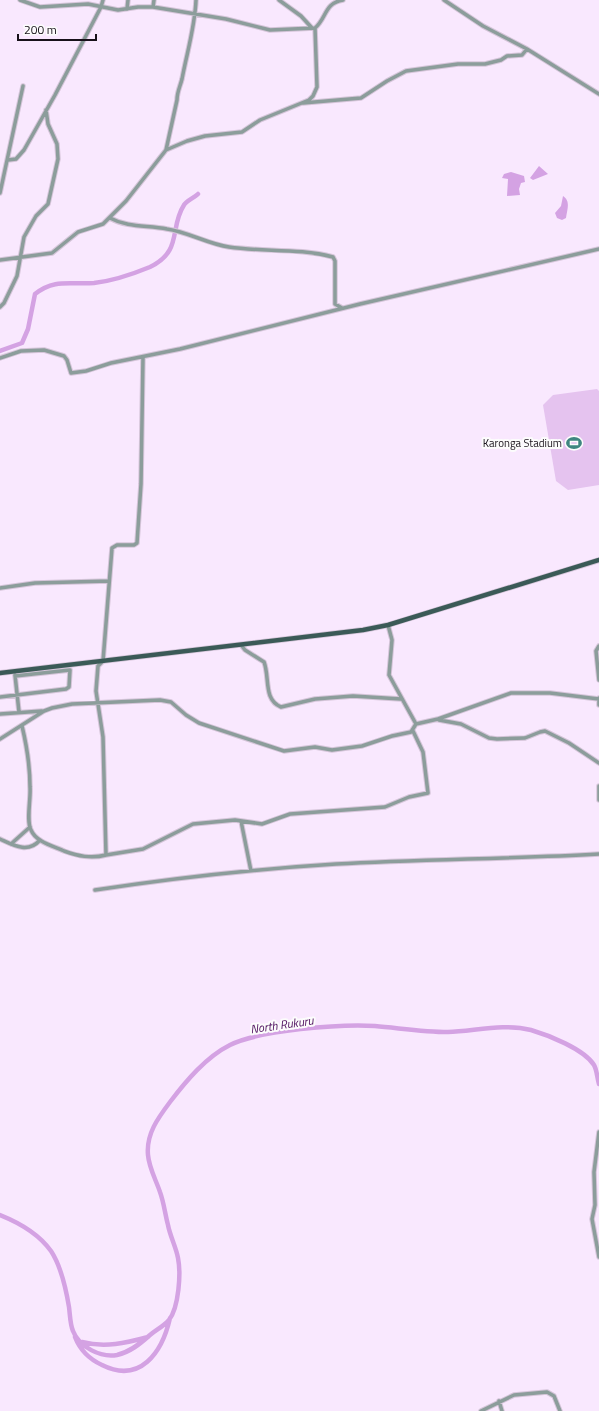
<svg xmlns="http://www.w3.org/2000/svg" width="599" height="1411" font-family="'Titillium Web',sans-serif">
<rect width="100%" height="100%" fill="#f9e8fe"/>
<path fill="#e5c3ef" d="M 597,389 L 599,391 L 599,485 L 568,490 L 556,481 L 543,405 L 553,395 Z"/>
<path fill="#d4a2e3" d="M 539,166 L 548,174 L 533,180 L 530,178 Z
M 511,172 L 524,176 L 525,182 L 521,183 L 519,189 L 520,195 L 507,196 L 508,179 L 502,178 L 504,174 Z
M 563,196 C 571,201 567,210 566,218 L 562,220 L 557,218 L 555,213 L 561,206 Z"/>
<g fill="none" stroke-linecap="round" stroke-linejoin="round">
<path stroke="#d4a2e3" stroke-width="4.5" d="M 0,351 L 22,343 L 28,329 L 35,294 C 55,278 71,285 94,283 C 112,281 133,274 150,267 C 183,251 169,228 184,205 C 186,201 194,198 198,194
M 0,1215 C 20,1223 39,1234 51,1251 C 61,1266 66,1289 69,1307 C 70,1314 70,1324 73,1331 C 79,1347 101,1358 117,1355 C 130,1352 140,1344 150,1335 C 156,1330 164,1326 169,1320 C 179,1307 181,1273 178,1258 C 176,1247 170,1236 168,1225 C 165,1214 164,1203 160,1192 C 156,1180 149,1168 148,1155 C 146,1134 158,1118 170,1102 C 186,1081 206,1057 230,1045 C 260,1030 340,1024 375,1026 C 399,1028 423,1032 448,1032 C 475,1031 504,1023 531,1030 C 548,1035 584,1049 594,1065 C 597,1070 597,1078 599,1084
M 75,1337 C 80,1350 89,1359 102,1365 C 140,1384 162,1353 170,1318
M 82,1342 C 105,1348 126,1343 148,1337"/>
<defs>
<path id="minor" d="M 20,0 L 40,7 L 88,4 L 118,10 L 138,7 L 153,7 L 226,19 L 270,30 L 315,28 C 327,18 324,3 343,0
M 279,0 L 301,16 L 312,28
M 444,0 L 483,26 L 527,49 L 599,94
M 153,7 L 154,0
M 127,9 L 128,0
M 303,103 L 361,98 L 387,81 L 406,71 L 458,64 L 485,64 L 501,60 L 507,56 L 522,55 L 527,49
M 166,150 L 177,100 C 177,92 180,87 182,79 C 187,52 195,27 196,0
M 8,160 L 16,159 L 24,150 L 55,95 L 101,7 L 103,0
M 0,193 L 23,86
M 110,218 C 128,228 148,225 167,229 C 188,232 208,244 229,247 C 263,252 299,248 333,257 L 335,261 L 335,304 L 342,308
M 0,260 L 52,253 L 78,232 L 103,224 L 126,201 L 166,150 L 187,141 L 205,136 L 242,132 L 260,120 L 309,100 L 313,96 L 317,87 L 315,28
M 0,307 L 4,303 L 17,276 L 24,237 L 36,216 L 48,204 L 58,159 L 57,144 L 48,124 L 46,110
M 143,357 L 141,484 L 137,543 L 134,545 L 117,545 L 112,548 L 103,661 L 98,666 L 96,691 L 103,737 L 106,855 L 143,849 L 193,824 L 235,820 L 262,824 L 290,814 L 385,807 L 409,797 L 428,793 L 423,752 L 413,731
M 0,358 L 21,351 L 44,350 L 64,356 L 67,360 L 71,373 L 86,371 L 111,363 L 180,349 L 360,304 L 599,249
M 0,588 L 35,583 L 109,581
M 388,625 L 392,640 L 389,675 L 416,724
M 241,645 L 245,650 L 264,662 C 270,677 263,700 281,707 L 315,699 L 353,696 L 401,699
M 599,646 L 596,651 L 599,680
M 15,675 L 19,712
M 0,697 L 66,689 L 69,687 L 70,670 L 15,676
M 599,698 L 599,705
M 0,714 L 42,711
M 439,720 L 461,724 L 489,738 L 497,739 L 525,738 L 540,732 L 545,731 L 569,743 L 599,763
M 22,726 C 27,747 30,766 30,787 C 31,799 26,821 31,830 C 36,842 53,846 64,851 C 78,856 91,859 106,855
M 0,739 L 44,711 L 52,708 L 72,704 L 160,700 L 171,702 L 186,715 L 199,723 L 284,751 L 315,747 L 332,750 L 362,746 L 392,736 L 411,732 L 416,724 L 438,719 L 511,693 L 550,693 L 599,699
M 599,786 L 599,793
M 599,793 L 599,800
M 241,821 L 251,871
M 0,839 C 13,845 28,854 40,840
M 11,844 L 30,827
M 95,890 C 174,878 255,869 336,864 C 423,859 511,859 599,854
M 599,1132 L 594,1172 L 595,1205 L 592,1219 L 599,1257
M 499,1401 L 502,1411
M 481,1411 L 514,1395 L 547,1392 L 554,1396 L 560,1411"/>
<path id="major" d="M 0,673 L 363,630 L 388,625 L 599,560"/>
</defs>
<use href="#minor" stroke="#d5c5d9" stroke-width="5.5"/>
<use href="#major" stroke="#d5c5d9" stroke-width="6"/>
<use href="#minor" stroke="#8c9d9b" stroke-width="3.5"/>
<use href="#major" stroke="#3b5a57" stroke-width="4.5"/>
</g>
<defs>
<symbol id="stadium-bare" viewBox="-9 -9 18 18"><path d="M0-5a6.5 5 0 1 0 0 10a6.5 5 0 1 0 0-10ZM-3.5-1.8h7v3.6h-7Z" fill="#3f8680" stroke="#fcfcfc" stroke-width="2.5" paint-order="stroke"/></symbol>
</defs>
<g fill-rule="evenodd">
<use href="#stadium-bare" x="563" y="432" width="22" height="22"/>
</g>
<g text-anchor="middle" stroke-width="4" stroke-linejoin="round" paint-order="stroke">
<g font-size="11" fill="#171019" stroke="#fcfcfc" text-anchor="end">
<text x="562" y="447">Karonga Stadium</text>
</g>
<g font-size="12" font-style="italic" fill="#4d0e5d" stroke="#fcfcfc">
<text transform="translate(282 1025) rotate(-8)" y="4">North Rukuru</text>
</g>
</g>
<path d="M18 34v6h78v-6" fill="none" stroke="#171019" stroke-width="2"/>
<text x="24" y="34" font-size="12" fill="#171019" stroke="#fcfcfc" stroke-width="3" paint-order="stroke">200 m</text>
</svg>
